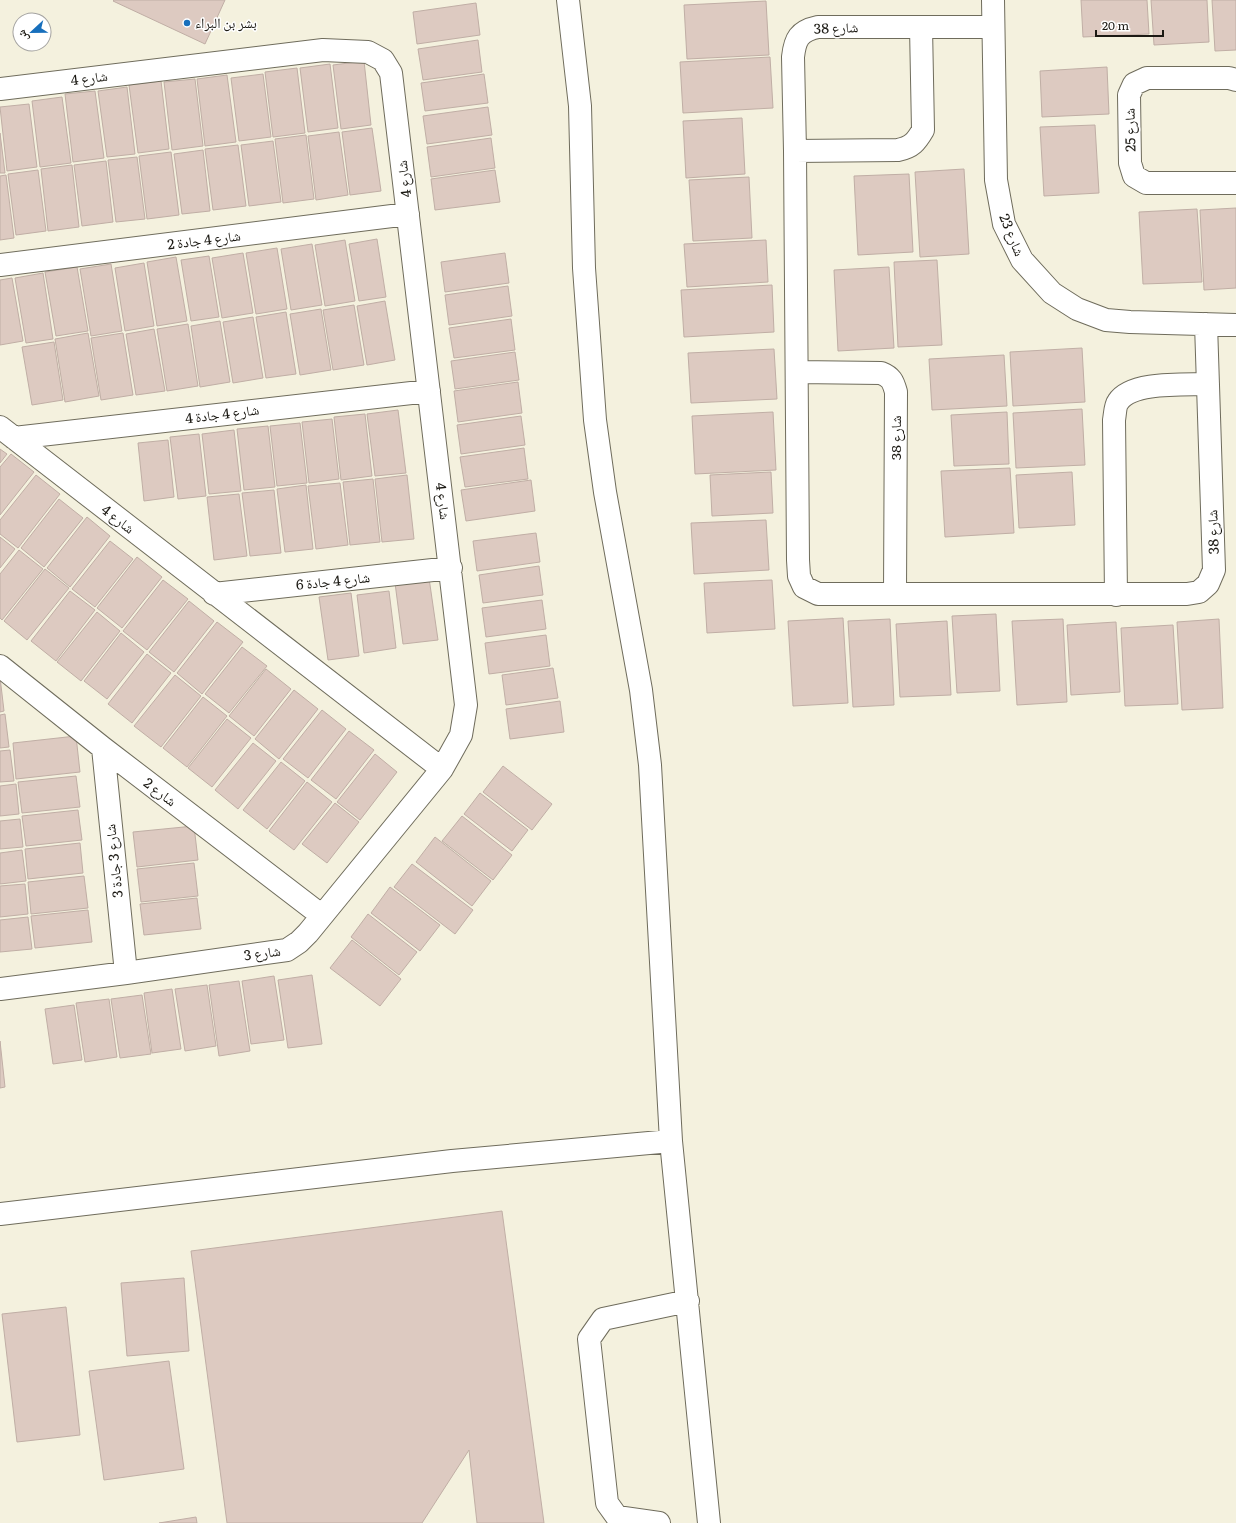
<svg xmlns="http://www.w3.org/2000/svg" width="1236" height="1523" font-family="Literata,'Noto Naskh Arabic',serif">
<rect width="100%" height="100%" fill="#f4f1de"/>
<path fill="#ddcac1" stroke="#c0aea5" d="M 114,0 L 225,0 L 205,44 L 113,1 Z
M 1081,0 L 1147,0 L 1149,34 L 1083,37 Z
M 1151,0 L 1207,0 L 1209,42 L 1154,45 Z
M 1212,0 L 1236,0 L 1236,50 L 1215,51 Z
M 766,1 L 769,55 L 687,59 L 684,5 Z
M 476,3 L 480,35 L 417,44 L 413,12 Z
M 478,40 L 482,72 L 423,80 L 418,49 Z
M 770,57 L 773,108 L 683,113 L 680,62 Z
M 364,61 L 371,125 L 341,129 L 333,65 Z
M 330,64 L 338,128 L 308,132 L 300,68 Z
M 1107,67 L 1109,114 L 1042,117 L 1040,71 Z
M 297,68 L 305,133 L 273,137 L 265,72 Z
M 263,74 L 271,137 L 239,141 L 231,78 Z
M 484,74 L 488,103 L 425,111 L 421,83 Z
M 227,75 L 236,142 L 205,146 L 197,79 Z
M 195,79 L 203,146 L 172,150 L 164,82 Z
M 161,81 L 169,149 L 138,153 L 129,85 Z
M 127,87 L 135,154 L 107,157 L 98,91 Z
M 95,91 L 104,158 L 73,162 L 65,94 Z
M 62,97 L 71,163 L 40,167 L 32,101 Z
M 29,104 L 37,167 L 7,171 L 0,107 Z
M 488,107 L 492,135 L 427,144 L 423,116 Z
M 742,118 L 745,174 L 686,178 L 683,121 Z
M 1095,125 L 1099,193 L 1044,196 L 1040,127 Z
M 372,128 L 381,191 L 350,195 L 342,132 Z
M 339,132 L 348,195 L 316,200 L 308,136 Z
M 0,133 L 5,173 L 0,173 Z
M 306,135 L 314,199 L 283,203 L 275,139 Z
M 491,138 L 495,168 L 431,177 L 427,147 Z
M 273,141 L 281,202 L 249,206 L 241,145 Z
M 238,145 L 246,206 L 213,210 L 205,149 Z
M 203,150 L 210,211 L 182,214 L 174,154 Z
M 171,152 L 179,215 L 147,219 L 139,156 Z
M 137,157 L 145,219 L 116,222 L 108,160 Z
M 106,161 L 113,222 L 82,226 L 74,165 Z
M 72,165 L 79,227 L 48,231 L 41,169 Z
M 964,169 L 969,254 L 920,257 L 915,172 Z
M 38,170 L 46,231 L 16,235 L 8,174 Z
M 495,170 L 500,202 L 435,210 L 431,179 Z
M 909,174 L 913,252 L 858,255 L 854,176 Z
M 6,175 L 14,238 L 0,240 L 0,176 Z
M 749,177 L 752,238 L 693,241 L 689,180 Z
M 1236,208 L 1236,288 L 1204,290 L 1200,210 Z
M 1197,209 L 1202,282 L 1143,284 L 1139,212 Z
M 377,239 L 386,297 L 359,301 L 349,244 Z
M 345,240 L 355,301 L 325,306 L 315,245 Z
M 766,240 L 768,282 L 687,287 L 684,244 Z
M 312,244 L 322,305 L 291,310 L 281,249 Z
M 277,248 L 287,309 L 256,314 L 246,253 Z
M 243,253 L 253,313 L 222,318 L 212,258 Z
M 505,253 L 509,283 L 445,292 L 441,262 Z
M 209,256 L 219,317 L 191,321 L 181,260 Z
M 176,257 L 187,321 L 157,326 L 147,262 Z
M 937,260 L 942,345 L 898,347 L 894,262 Z
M 144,263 L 154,326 L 125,331 L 115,268 Z
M 111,264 L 122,331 L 91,336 L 80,269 Z
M 77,267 L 88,331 L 56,336 L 45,272 Z
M 889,267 L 894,348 L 838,351 L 834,270 Z
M 43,273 L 53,339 L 26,343 L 15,278 Z
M 12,278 L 23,341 L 0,345 L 0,280 Z
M 772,285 L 774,332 L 684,337 L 681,290 Z
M 508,286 L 512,316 L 449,325 L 445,295 Z
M 385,301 L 395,360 L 367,365 L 357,306 Z
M 354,305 L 364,365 L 333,370 L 323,310 Z
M 321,309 L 331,370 L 300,375 L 290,314 Z
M 286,312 L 296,374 L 266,378 L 256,317 Z
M 253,317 L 263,378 L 233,383 L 223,322 Z
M 511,319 L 515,350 L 454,358 L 449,328 Z
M 220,321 L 230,382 L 200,387 L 191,326 Z
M 188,324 L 198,386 L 167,391 L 157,329 Z
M 154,329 L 165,391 L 136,395 L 126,334 Z
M 88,333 L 99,396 L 65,402 L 55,339 Z
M 123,333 L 133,395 L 101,400 L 91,338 Z
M 54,342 L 63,400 L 32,405 L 22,347 Z
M 1082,348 L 1085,402 L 1013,406 L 1010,352 Z
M 774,349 L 777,399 L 691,403 L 688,353 Z
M 515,352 L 519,380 L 455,389 L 451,361 Z
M 1004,355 L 1007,406 L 932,410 L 929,359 Z
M 518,382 L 522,413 L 458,422 L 454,391 Z
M 1082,409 L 1085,465 L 1016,468 L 1013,413 Z
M 398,410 L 406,473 L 375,476 L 367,414 Z
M 773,412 L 776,470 L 695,474 L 692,416 Z
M 1007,412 L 1009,464 L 954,466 L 951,415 Z
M 365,414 L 372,476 L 341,480 L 334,417 Z
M 521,416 L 525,445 L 461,454 L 457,425 Z
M 332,419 L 339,479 L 309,483 L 302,422 Z
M 300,423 L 307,483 L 277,486 L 270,426 Z
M 268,426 L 275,487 L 244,490 L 237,429 Z
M 234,430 L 241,491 L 209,494 L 202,434 Z
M 199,434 L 206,496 L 178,499 L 170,437 Z
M 168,440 L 174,497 L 144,501 L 138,443 Z
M 524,448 L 528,479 L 465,487 L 460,457 Z
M 0,449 L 7,454 L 0,463 Z
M 11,454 L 34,472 L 0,515 L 0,467 Z
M 1010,468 L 1014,533 L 945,537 L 941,471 Z
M 771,472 L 773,513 L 712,516 L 710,475 Z
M 1072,472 L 1075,525 L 1019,528 L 1016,475 Z
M 36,475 L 60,494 L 18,548 L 0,534 L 0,520 Z
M 407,475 L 414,539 L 382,542 L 375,479 Z
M 373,479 L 380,542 L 350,545 L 343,482 Z
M 531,480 L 535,511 L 466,521 L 461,490 Z
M 340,483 L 348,545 L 316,549 L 308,486 Z
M 306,485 L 313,549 L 285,552 L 277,489 Z
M 274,490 L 281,553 L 250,556 L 242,493 Z
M 239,494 L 247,556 L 214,560 L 207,497 Z
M 59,499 L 83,518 L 44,567 L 21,548 Z
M 87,517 L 110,536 L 70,587 L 47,568 Z
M 766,520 L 769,570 L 694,574 L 691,523 Z
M 536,533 L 540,562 L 477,571 L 473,541 Z
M 0,537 L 15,549 L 0,568 Z
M 110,541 L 133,559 L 95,607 L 72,589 Z
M 19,550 L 43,569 L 2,620 L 0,618 L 0,574 Z
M 137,557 L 162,577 L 122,628 L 97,608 Z
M 539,566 L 543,595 L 483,603 L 479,575 Z
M 45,569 L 69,588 L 27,640 L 4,621 Z
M 429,578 L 438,640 L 403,644 L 395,583 Z
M 163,580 L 188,599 L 147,650 L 123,631 Z
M 772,580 L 775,629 L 707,633 L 704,583 Z
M 70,591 L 95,610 L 56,661 L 31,641 Z
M 389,591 L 396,648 L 364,653 L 357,595 Z
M 351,593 L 359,656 L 328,660 L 319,597 Z
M 542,600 L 546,629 L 486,637 L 482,608 Z
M 189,601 L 214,621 L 174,672 L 149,652 Z
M 97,612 L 120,631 L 81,681 L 57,662 Z
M 996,614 L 1000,691 L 957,693 L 952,616 Z
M 843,618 L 848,703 L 793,706 L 788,621 Z
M 890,619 L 894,705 L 853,707 L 848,621 Z
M 1063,619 L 1067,702 L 1017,705 L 1012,621 Z
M 1219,619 L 1223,708 L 1182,710 L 1177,622 Z
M 947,621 L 951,695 L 900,697 L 896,624 Z
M 217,622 L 243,642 L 202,694 L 177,673 Z
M 1116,622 L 1120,692 L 1071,695 L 1067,625 Z
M 1173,625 L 1178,704 L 1125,706 L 1121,628 Z
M 121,633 L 144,652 L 107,699 L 84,681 Z
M 546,635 L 550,666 L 489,674 L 485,643 Z
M 242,647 L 267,666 L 229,713 L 205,694 Z
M 147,654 L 171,673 L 132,723 L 108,704 Z
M 553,668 L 558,698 L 506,705 L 502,675 Z
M 266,669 L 291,689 L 254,736 L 229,716 Z
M 175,675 L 201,696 L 161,747 L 134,726 Z
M 0,677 L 4,711 L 0,712 Z
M 294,690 L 318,709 L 279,759 L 255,739 Z
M 203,697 L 227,716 L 187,767 L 163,748 Z
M 560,701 L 564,732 L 510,739 L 506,709 Z
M 322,710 L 346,729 L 308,778 L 283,759 Z
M 5,714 L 9,747 L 0,748 L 0,715 Z
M 227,719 L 251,738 L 212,787 L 188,768 Z
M 349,731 L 374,750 L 336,799 L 311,780 Z
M 76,736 L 80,772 L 16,779 L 13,743 Z
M 253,743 L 276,761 L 238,809 L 215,790 Z
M 10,750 L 14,781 L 0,782 L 0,751 Z
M 375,754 L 397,772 L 360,820 L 337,802 Z
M 281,762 L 305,781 L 267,829 L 243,810 Z
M 503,766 L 552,804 L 532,830 L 483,792 Z
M 76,776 L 80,807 L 22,813 L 18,782 Z
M 307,782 L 332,802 L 294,850 L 269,831 Z
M 16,784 L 19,814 L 0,816 L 0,786 Z
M 480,793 L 528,830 L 512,851 L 464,814 Z
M 335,803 L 359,822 L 327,863 L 302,844 Z
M 78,810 L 82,840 L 26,846 L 22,816 Z
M 462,816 L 512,855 L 493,880 L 442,841 Z
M 20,819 L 23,847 L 0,849 L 0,821 Z
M 194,826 L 198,860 L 137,867 L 133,832 Z
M 435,837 L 491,881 L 472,906 L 416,862 Z
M 80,843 L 83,873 L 28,879 L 25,849 Z
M 22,850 L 26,881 L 0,884 L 0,853 Z
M 194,863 L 198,896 L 141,902 L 137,869 Z
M 412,864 L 473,910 L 455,934 L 394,887 Z
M 84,876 L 88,908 L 31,914 L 28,882 Z
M 25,884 L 28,914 L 0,917 L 0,886 Z
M 390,887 L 440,925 L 420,951 L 371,913 Z
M 197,898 L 201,929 L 144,935 L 140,904 Z
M 88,910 L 92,942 L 35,948 L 31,916 Z
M 368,914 L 417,952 L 399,975 L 351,937 Z
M 28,917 L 32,949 L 0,952 L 0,920 Z
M 352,940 L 401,979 L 380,1006 L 330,968 Z
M 312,975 L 322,1044 L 288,1048 L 278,980 Z
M 274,976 L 284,1040 L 251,1044 L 242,981 Z
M 239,981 L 250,1051 L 219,1056 L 209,985 Z
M 207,985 L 216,1046 L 185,1051 L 175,989 Z
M 172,989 L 181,1049 L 152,1053 L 144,993 Z
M 142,995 L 151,1054 L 120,1058 L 111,999 Z
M 109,999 L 117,1057 L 85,1062 L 76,1003 Z
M 74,1005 L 82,1060 L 53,1064 L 45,1009 Z
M 0,1041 L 5,1087 L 0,1088 Z
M 502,1211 L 544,1523 L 477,1523 L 469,1450 L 422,1523 L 227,1523 L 191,1251 Z
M 184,1278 L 189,1351 L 127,1356 L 121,1283 Z
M 66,1307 L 80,1435 L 17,1442 L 2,1314 Z
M 169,1361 L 184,1469 L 104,1480 L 89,1371 Z
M 196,1517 L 197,1523 L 159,1523 Z"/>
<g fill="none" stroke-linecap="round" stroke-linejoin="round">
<defs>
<path id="minor" d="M 568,0 L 580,106 L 584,268 L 595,420 L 605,492 L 641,690 L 650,765 L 671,1141 L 709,1523
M 993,0 L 996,180 L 1004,224 L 1022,260 L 1052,293 L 1077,309 L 1106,320 L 1130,322 L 1236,325
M 992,27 L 818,27 C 799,31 795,39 793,57 L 795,151 L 798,560 L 799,576 L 804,587 L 818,594 L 1187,594 L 1199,592 L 1208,584 L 1214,570 L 1206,324
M 1236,80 L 1229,78 L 1147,78 L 1134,84 L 1129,95 L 1130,163 L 1134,176 L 1146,183 L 1236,183
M 0,89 L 323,50 L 368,52 L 383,60 L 391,73 L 466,705 L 461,735 L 442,769 L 308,933 L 299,942 L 287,950 L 126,973 L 0,989
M 795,151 L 898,150 C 912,147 916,142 923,130 L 921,27
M 0,265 L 408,214
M 797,372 L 881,373 C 891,377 893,381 896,392 L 895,593
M 0,427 L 442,769
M 14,438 L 429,391
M 214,594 L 451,568
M 1116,595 L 1114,420 C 1115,415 1115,406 1118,402 C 1131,381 1185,385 1208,384
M 0,666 L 103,748 L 321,915
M 103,748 L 126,973
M 0,1214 L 452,1161 L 671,1141
M 659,1523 L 617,1517 L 607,1503 L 589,1339 L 603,1319 L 688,1301"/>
</defs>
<use href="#minor" stroke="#6f6c5c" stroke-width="24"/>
<use href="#minor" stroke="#fff" stroke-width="22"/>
</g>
<circle fill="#176fbc" stroke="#fff" stroke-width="1.5" cx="187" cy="23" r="4"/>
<g text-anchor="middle" stroke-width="3" stroke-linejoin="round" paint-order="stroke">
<g font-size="14" fill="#1c1a14" stroke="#fff" text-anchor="start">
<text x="195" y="28">بشر بن البراء</text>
</g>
<g font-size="14" fill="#1c1a14" stroke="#fff">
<text transform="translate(836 28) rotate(-2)" y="5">شارع 38</text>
<text transform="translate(89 78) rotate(-7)" y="5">شارع 4</text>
<text transform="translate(1130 130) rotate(-91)" y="5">شارع 25</text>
<text transform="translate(404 179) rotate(-97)" y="5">شارع 4</text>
<text transform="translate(1012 235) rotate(68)" y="5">شارع 23</text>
<text transform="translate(204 240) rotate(-7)" y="5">شارع 4 جادة 2</text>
<text transform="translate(222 414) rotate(-7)" y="5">شارع 4 جادة 4</text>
<text transform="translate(896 438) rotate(-90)" y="5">شارع 38</text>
<text transform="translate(443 501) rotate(83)" y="5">شارع 4</text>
<text transform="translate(118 519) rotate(38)" y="5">شارع 4</text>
<text transform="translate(1213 532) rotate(-92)" y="5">شارع 38</text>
<text transform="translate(333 581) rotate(-6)" y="5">شارع 4 جادة 6</text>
<text transform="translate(160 792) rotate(37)" y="5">شارع 2</text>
<text transform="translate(114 861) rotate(-96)" y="5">شارع 3 جادة 3</text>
<text transform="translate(262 953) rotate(-8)" y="5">شارع 3</text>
</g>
</g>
<g transform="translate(32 32) rotate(248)"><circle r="19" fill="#ffffff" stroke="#a4a3a1"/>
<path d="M0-3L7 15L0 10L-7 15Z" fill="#176fbc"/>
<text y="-6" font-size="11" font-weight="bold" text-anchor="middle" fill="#1c1a14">ش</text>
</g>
<path d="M1096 30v6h67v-6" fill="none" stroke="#1c1a14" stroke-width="2"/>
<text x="1102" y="30" font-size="12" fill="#1c1a14" stroke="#ffffff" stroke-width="3" paint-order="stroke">20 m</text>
</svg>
